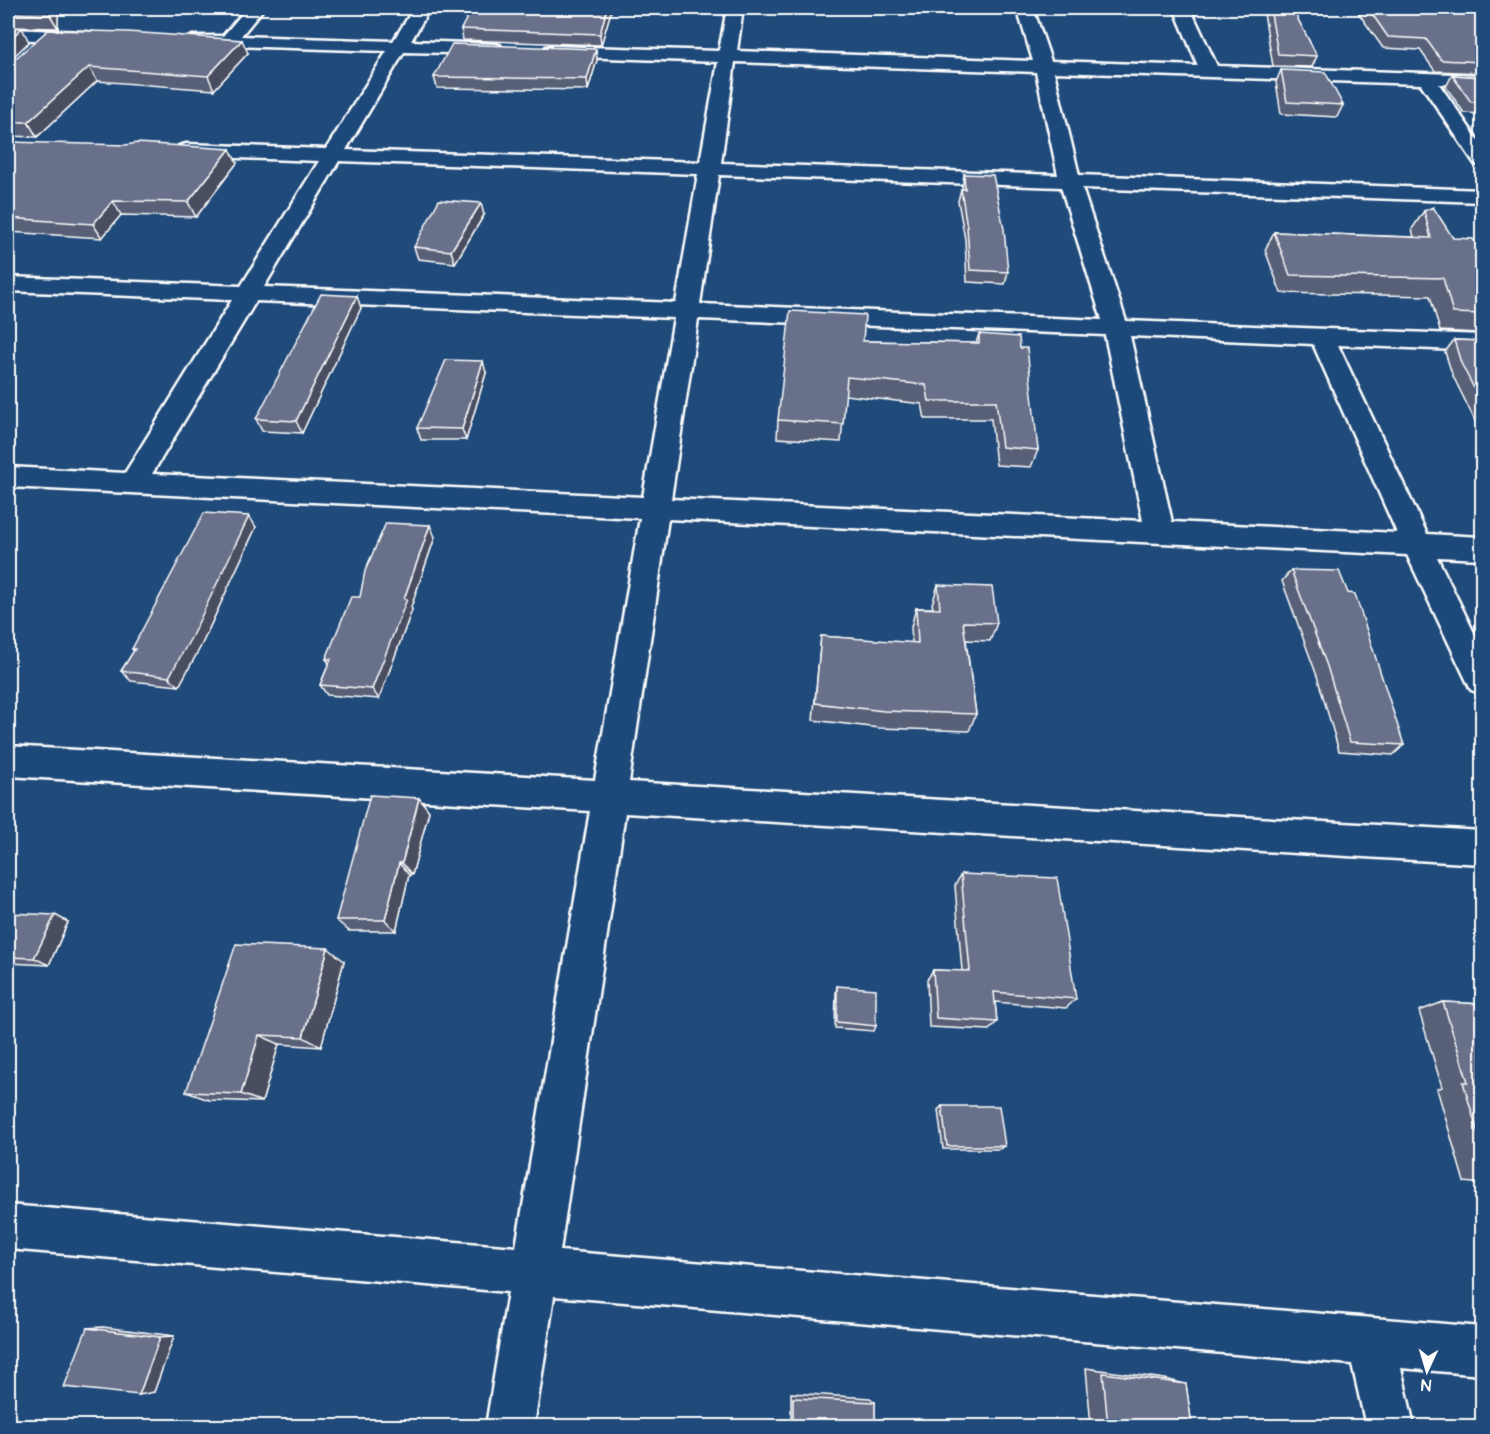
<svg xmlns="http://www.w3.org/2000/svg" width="1490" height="1434" font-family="'Architects Daughter',sans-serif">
<rect width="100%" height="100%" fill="#1f4a7a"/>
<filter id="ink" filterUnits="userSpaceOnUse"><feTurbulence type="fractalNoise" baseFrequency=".0167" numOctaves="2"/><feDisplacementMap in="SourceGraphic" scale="12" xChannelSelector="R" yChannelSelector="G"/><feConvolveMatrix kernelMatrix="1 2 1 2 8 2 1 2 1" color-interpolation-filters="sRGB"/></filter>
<g filter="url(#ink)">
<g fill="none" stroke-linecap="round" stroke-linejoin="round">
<defs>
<path id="minor" d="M 247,8 L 264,8 L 241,36 L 393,41 L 414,8 L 430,8 L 411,41 L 494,44 L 500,45 L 503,49 L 500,53 L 494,54 L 404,52 L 346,150 L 700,162 L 718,62 L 552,56 L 546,55 L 543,51 L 546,47 L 552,46 L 719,51 L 727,8 L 743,8 L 737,51 L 1033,61 L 1017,8 L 1033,8 L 1051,61 L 1198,66 L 1174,8 L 1190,8 L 1217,66 L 1482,75 L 1482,86 L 1439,84 L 1482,146 L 1482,166 L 1475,164 L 1421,84 L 1054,72 L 1079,175 L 1482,190 L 1482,202 L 1082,188 L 1126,321 L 1482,335 L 1482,351 L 1338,345 L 1427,534 L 1482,537 L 1482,559 L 1437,557 L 1482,649 L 1482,694 L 1471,690 L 1407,555 L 668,519 L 629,782 L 1482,831 L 1482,864 L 625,813 L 560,1251 L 1482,1327 L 1482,1375 L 1401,1368 L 1414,1426 L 1366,1426 L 1352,1364 L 554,1296 L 534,1426 L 486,1426 L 508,1292 L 8,1249 L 8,1205 L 516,1247 L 590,811 L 8,776 L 8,746 L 595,780 L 640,518 L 8,487 L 8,467 L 125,473 L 232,300 L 8,291 L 8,277 L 241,286 L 319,161 L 186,156 L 179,154 L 176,150 L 179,146 L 186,144 L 326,149 L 387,51 L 198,45 L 192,44 L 189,40 L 192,36 L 223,36 ZM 735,62 L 1036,72 L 1058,175 L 721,163 ZM 339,161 L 698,174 L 676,303 L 264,287 ZM 719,175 L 1061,187 L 1102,320 L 700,304 ZM 256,301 L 674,318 L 643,497 L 152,474 ZM 698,319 L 1105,335 L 1143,521 L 671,499 ZM 1130,336 L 1313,344 L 1397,533 L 1172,522 Z
M 8,29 L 87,32 L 93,33 L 96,37 L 93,41 L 87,42 L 8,39 Z"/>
</defs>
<use href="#minor" stroke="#fff" stroke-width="5"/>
<use href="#minor" fill="#1f4a7a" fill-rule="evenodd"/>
</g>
<path fill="#596077" stroke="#fff" stroke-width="1.5" d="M 8,8 L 58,8 L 58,28 L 8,27 Z
M 612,8 L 601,45 L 463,40 L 461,29 Z
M 1263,8 L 1292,8 L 1317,56 L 1312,67 L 1273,66 Z
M 1355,8 L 1482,8 L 1482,73 L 1435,71 L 1420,50 L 1383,48 Z
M 248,53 L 214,90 L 97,81 L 37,137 L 8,136 L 8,65 Z
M 597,60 L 588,90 L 437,88 L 434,77 Z
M 1281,70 L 1343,105 L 1337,117 L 1281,114 L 1276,82 Z
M 1452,75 L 1482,77 L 1482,114 L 1464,113 L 1446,87 Z
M 8,138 L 13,142 L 237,163 L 196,217 L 121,215 L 102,238 L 8,232 Z
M 964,174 L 1008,272 L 1005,284 L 967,282 L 965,239 L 958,201 L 961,189 L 962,189 Z
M 1424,211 L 1453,238 L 1482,255 L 1482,327 L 1478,333 L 1440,331 L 1430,296 L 1281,293 L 1265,250 L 1274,232 L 1414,237 L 1412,229 Z
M 484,215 L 455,263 L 418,259 L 414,247 Z
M 361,308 L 302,433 L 262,431 L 256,419 Z
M 979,334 L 1020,348 L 1038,450 L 1031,467 L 996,465 L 991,419 L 925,419 L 922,404 L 845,395 L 841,442 L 777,438 L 778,420 L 863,341 L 976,343 Z
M 1454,340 L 1482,341 L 1482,435 L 1452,374 L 1445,352 Z
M 486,373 L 466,440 L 421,440 L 417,428 Z
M 256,527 L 201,646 L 179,686 L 131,681 L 121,671 L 134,651 L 132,649 Z
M 435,537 L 411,607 L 412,610 L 379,699 L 327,695 L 320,685 L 329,663 L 326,659 Z
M 1291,570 L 1404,745 L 1393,755 L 1339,751 L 1317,676 L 1282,581 Z
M 938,585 L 997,623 L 990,641 L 966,640 L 976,714 L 969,731 L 879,728 L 813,720 L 821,636 L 912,643 L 911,627 L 916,608 L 933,608 L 932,604 Z
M 429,811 L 412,875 L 409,875 L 396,931 L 349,931 L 336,920 Z
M 961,874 L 1076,999 L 1066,1008 L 995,1002 L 997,1022 L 989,1030 L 929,1027 L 927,980 L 933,970 L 962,971 L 955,886 Z
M 8,913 L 68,922 L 49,965 L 8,963 Z
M 344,961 L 321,1047 L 279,1044 L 262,1102 L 209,1100 L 186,1092 Z
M 837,986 L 876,1026 L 874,1031 L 835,1028 L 836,992 Z
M 1443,1002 L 1482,1004 L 1482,1184 L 1464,1182 L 1437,1089 L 1442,1087 L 1419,1011 Z
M 942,1106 L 1005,1146 L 999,1149 L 943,1149 L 938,1110 Z
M 103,1327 L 174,1336 L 154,1392 L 87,1328 Z
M 1086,1368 L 1165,1379 L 1186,1384 L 1192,1426 L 1091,1426 Z
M 791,1393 L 870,1398 L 875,1402 L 875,1426 L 791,1426 Z"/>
<path fill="#494e61" stroke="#fff" stroke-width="1.5" d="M 51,8 L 58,8 L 58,28 L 50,15 Z
M 607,8 L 612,8 L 601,45 L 600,34 Z
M 22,28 L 29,42 L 8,62 L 8,41 Z
M 242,40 L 248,53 L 214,90 L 208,76 Z
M 596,49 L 597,60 L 588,90 L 587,79 Z
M 89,67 L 97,81 L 37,137 L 28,122 Z
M 230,149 L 237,163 L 196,217 L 188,202 Z
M 113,201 L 121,215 L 102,238 L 93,224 Z
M 481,203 L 484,215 L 455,263 L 451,251 Z
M 357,296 L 361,308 L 302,433 L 296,421 Z
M 483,361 L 486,373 L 466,440 L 462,429 Z
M 249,516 L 256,527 L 201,646 L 179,686 L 169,677 Z
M 430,525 L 435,537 L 411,607 L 412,610 L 379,699 L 372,689 Z
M 419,798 L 429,811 L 412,875 L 402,863 Z
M 399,863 L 409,875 L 396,931 L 385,920 Z
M 55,915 L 68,922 L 49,965 L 34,958 Z
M 328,948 L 344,961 L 321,1047 L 303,1037 Z
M 259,1035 L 279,1044 L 262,1102 L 241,1094 Z
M 8,1043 L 12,1045 L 8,1053 Z
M 174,1336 L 154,1392 L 139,1395 L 160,1337 Z"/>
<path fill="#68708a" stroke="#fff" stroke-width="1.5" d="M 8,8 L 51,8 L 50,15 L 8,13 Z
M 472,8 L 607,8 L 600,34 L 461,29 Z
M 1270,8 L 1292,8 L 1317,56 L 1278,54 Z
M 1368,8 L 1482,8 L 1482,62 L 1441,60 L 1426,39 L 1388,37 Z
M 8,27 L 22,28 L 8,41 Z
M 48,30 L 128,32 L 242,40 L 208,76 L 89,67 L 28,122 L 8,122 L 8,65 Z
M 452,44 L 596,49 L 587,79 L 434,77 Z
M 1281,70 L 1325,72 L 1343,105 L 1287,102 Z
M 1452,75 L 1482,77 L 1482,102 L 1471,102 Z
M 8,142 L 126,145 L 137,143 L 230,149 L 188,202 L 113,201 L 93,224 L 8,218 Z
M 964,174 L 993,175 L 1004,229 L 1008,272 L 970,270 L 967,227 L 961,189 L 965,189 Z
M 439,200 L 481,203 L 451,251 L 414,247 Z
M 1433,207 L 1453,238 L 1473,239 L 1482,255 L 1482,314 L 1453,313 L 1443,278 L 1290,275 L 1274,232 L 1431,238 L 1424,211 Z
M 321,294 L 357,296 L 296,421 L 256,419 Z
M 790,311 L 865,315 L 863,341 L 979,343 L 979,334 L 1019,337 L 1020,348 L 1027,348 L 1038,450 L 1002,447 L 996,401 L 929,401 L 926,385 L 847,377 L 843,424 L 778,420 Z
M 1454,340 L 1482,341 L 1482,404 L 1461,363 Z
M 446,360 L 483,361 L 462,429 L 417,428 Z
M 204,513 L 249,516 L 192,636 L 169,677 L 121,671 L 135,649 L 132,649 Z
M 386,523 L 430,525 L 404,599 L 407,599 L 372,689 L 320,685 L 331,659 L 326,659 L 351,597 L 360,597 L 365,571 Z
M 1291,570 L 1339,571 L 1348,593 L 1355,594 L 1404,745 L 1350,742 L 1327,666 Z
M 938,585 L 992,587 L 997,623 L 963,622 L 976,714 L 884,711 L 815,703 L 821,636 L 918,643 L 916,608 L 940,609 Z
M 370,795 L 419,798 L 402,863 L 399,863 L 385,920 L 336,920 Z
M 961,874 L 1057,878 L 1076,999 L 994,992 L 997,1022 L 936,1018 L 933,970 L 970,971 Z
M 8,913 L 55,915 L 34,958 L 8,957 Z
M 236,944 L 328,948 L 303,1037 L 259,1035 L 241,1094 L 186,1092 Z
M 837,986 L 876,989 L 876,1026 L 837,1022 Z
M 1443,1002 L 1482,1004 L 1482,1147 L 1463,1082 L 1468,1082 Z
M 942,1106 L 999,1106 L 1005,1146 L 947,1146 Z
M 87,1328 L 160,1337 L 139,1395 L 64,1387 Z
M 1103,1373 L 1186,1384 L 1192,1426 L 1108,1426 Z
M 793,1398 L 875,1402 L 875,1426 L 793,1426 Z"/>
</g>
<rect width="1490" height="1434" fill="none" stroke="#1f4a7a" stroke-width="30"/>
<rect x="15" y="15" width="1460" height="1404" fill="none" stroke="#fff" stroke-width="2" filter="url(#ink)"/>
<g transform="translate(1427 1371) rotate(184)" stroke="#1f4a7a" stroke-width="4.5" paint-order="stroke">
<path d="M0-4.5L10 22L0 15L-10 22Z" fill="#ffffff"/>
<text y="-9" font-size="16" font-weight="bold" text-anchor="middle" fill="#ffffff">N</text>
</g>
</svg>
